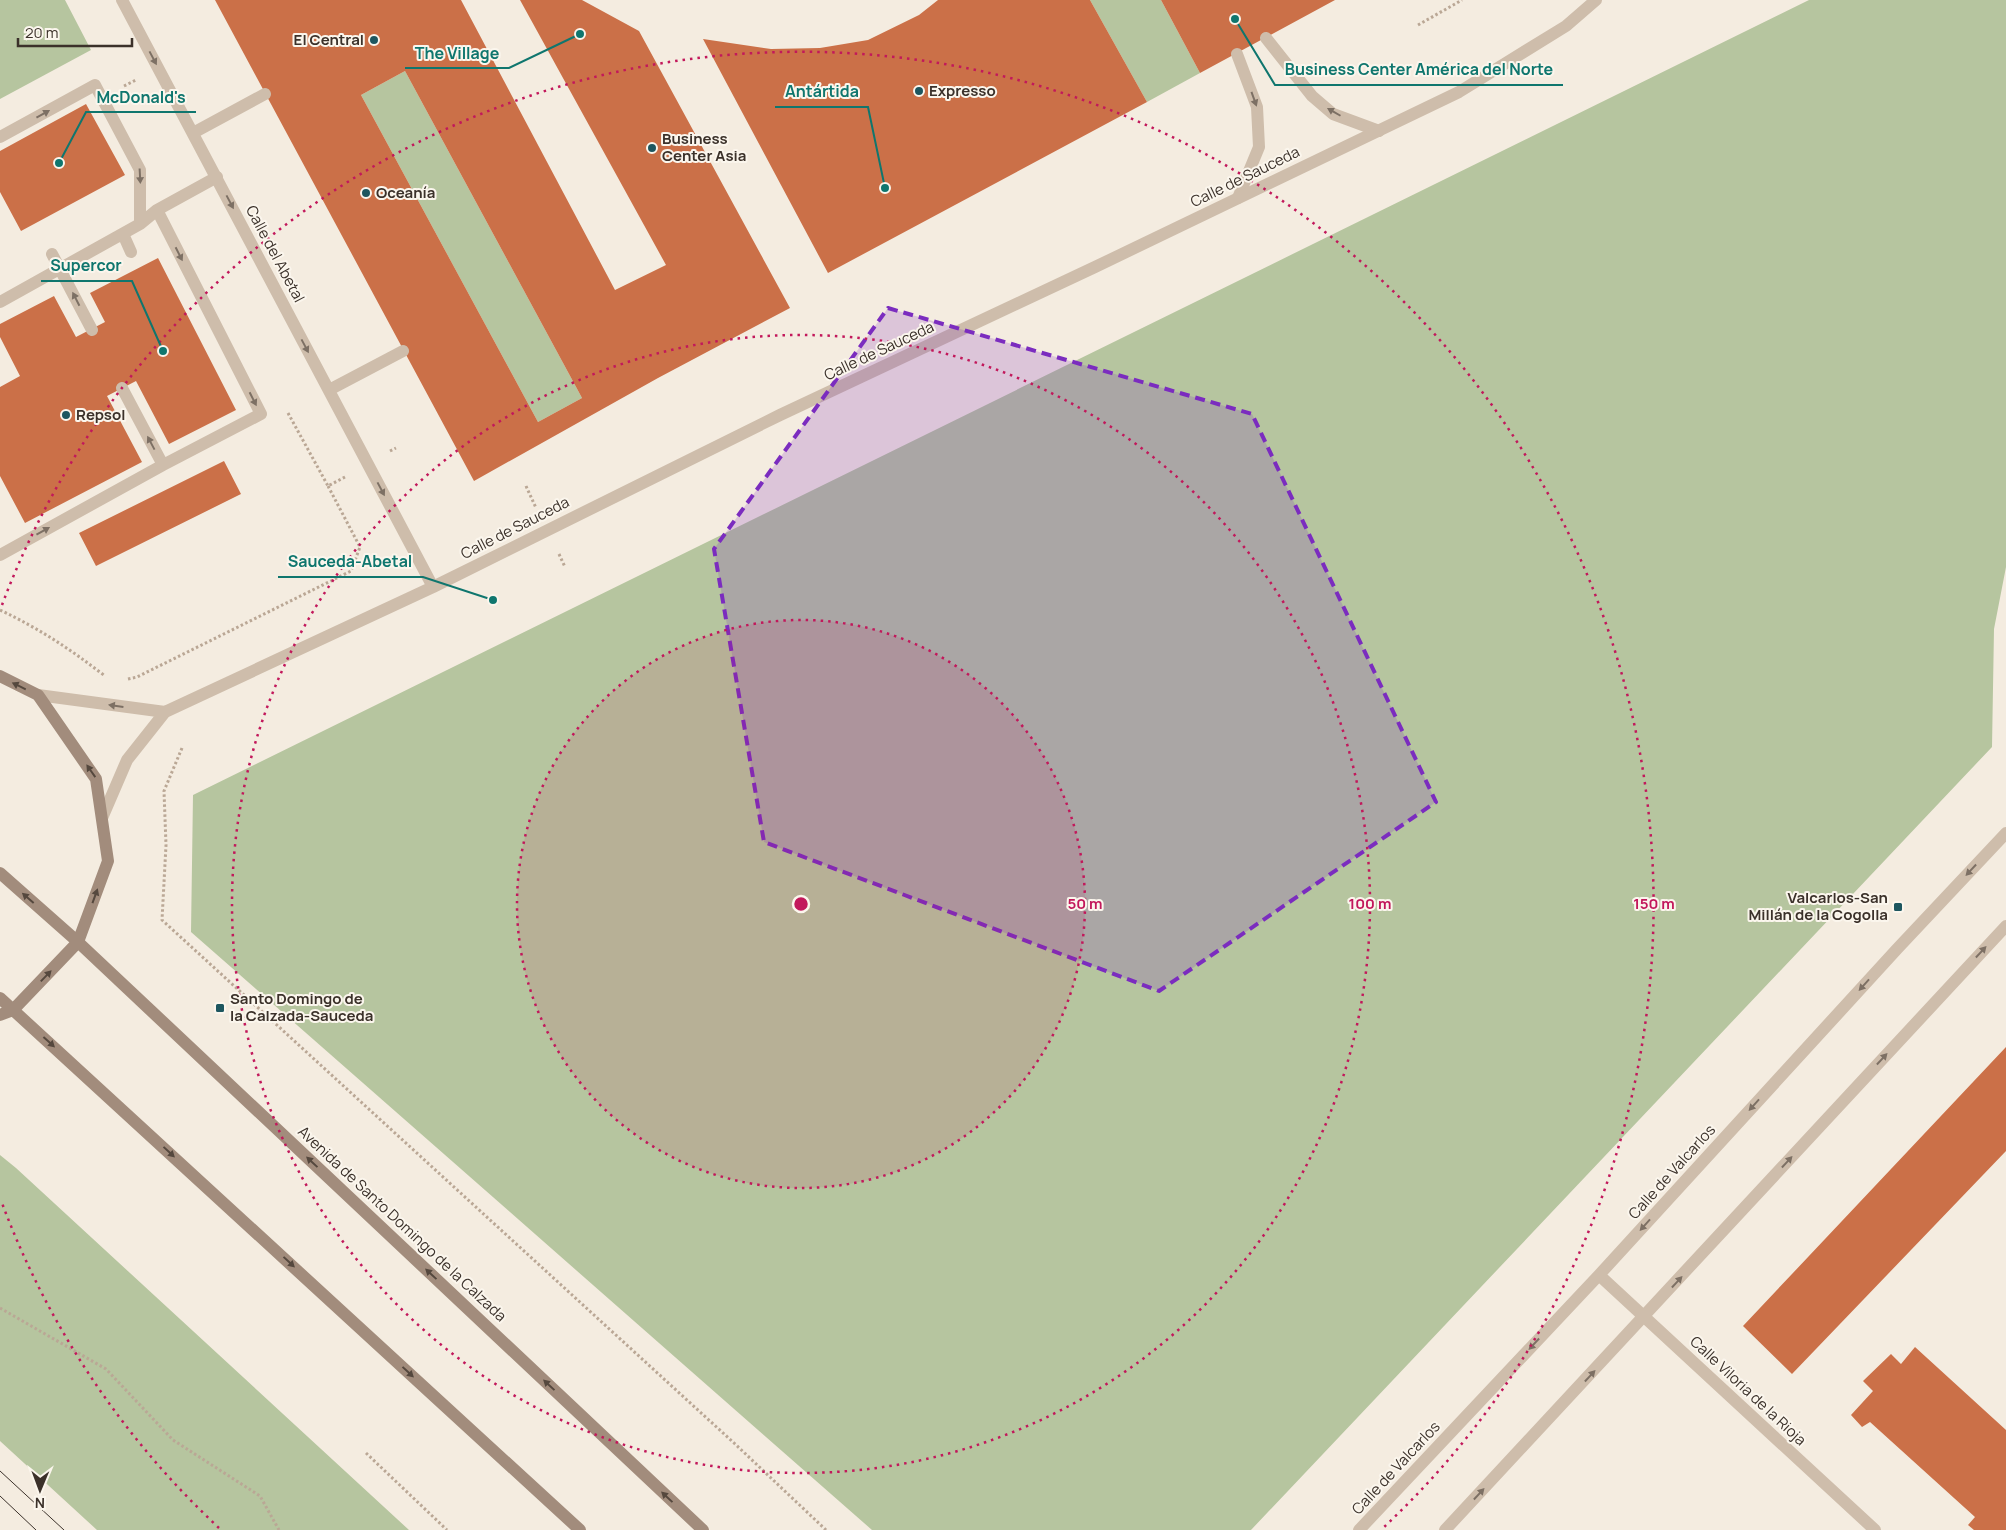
<svg xmlns="http://www.w3.org/2000/svg" width="2006" height="1530" font-family="Manrope,sans-serif">
<rect width="100%" height="100%" fill="#f4ece0"/>
<path fill="#b6c59f" d="M 0,0 L 65,0 L 91,50 L 0,99 Z
M 1090,0 L 1161,0 L 1200,73 L 1147,102 Z
M 1809,0 L 2006,0 L 2006,567 L 1994,629 L 1992,747 L 1251,1530 L 872,1530 L 191,932 L 193,795 Z
M 405,71 L 582,398 L 538,422 L 361,95 Z
M 0,1155 L 16,1168 L 409,1530 L 97,1530 L 0,1441 Z"/>
<path fill="#cb7048" fill-rule="evenodd" d="M 215,0 L 461,0 L 615,290 L 666,265 L 520,0 L 582,0 L 639,31 L 790,308 L 658,378 L 474,481 ZM 405,71 L 582,398 L 538,422 L 361,95 Z
M 938,0 L 1090,0 L 1147,102 L 828,273 L 703,39 L 771,49 L 820,48 L 868,40 L 919,15 Z
M 1161,0 L 1335,0 L 1200,73 Z
M 86,104 L 125,175 L 21,231 L 0,192 L 0,151 Z
M 158,258 L 236,410 L 169,444 L 136,381 L 107,396 L 142,462 L 25,523 L 0,476 L 0,387 L 20,376 L 0,337 L 0,324 L 54,296 L 76,337 L 105,322 L 90,293 Z
M 224,461 L 241,494 L 96,566 L 79,533 Z
M 2006,1047 L 2006,1151 L 1792,1374 L 1743,1326 Z
M 1915,1347 L 2006,1430 L 2006,1530 L 1974,1530 L 1968,1525 L 1975,1517 L 1870,1422 L 1862,1427 L 1851,1415 L 1873,1391 L 1863,1381 L 1891,1354 L 1901,1364 Z"/>
<g fill="none" stroke-linecap="round" stroke-linejoin="round">
<path stroke="#baa795" stroke-width="3" stroke-dasharray="2.5 2.5" stroke-linecap="butt" d="M 1418,25 L 1462,0
M 124,86 L 136,80
M 288,413 L 328,486 L 345,477
M 390,451 L 396,448
M 526,486 L 536,508
M 559,554 L 565,567
M 0,610 C 40,629 70,649 105,676
M 128,679 L 137,677 L 351,571 L 360,547 L 328,486
M 182,748 L 164,791 L 166,845 L 162,920 L 734,1443 L 826,1530
M 0,1308 L 106,1369 L 173,1440 L 260,1496 L 279,1530
M 366,1453 L 447,1530"/>
<path stroke="#cebdab" stroke-width="12" d="M 1266,38 L 1312,96 L 1333,114 L 1379,131
M 1237,54 L 1257,107 L 1259,147 L 1238,198
M 0,137 L 95,85 L 140,170 L 140,224
M 157,210 L 261,414 L 163,465
M 123,234 L 131,252
M 52,254 L 92,330
M 0,302 L 140,224 L 157,210 L 217,177
M 0,555 L 163,465 L 122,388"/>
<path stroke="#cebdab" stroke-width="12" d="M 122,0 L 433,587
M 193,133 L 265,94
M 329,390 L 403,351
M 38,695 L 165,712
M 102,818 L 127,760 L 165,712 L 433,587 L 780,415 L 1095,267 L 1459,92 L 1566,26 L 1596,0
M 1599,1275 L 1875,1530
M 1359,1530 L 1599,1275 L 1897,949 L 2006,833
M 1445,1530 L 2006,926"/>
<path stroke="#a28c7c" stroke-width="12" d="M 0,676 L 38,695 L 96,779 L 108,861 L 78,942 L 13,1010 L 0,1015
M 0,873 L 78,942 L 703,1530
M 0,998 L 580,1530"/>
<path stroke="#3b312a" stroke-width="1" d="M 0,1471 L 64,1530
M 0,1496 L 36,1530"/>
</g>
<defs><path id="oneway-solid" d="M-6-.8H1V-3.2L6.5 0L1 3.2V.8H-6Z" transform="scale(1.25)"/></defs>
<g fill="#7d7064">
<use href="#oneway-solid" transform="translate(153 58) rotate(62)"/>
<use href="#oneway-solid" transform="translate(1254 99) rotate(70)"/>
<use href="#oneway-solid" transform="translate(1334 112) rotate(-150)"/>
<use href="#oneway-solid" transform="translate(43 114) rotate(-29)"/>
<use href="#oneway-solid" transform="translate(140 176) rotate(87)"/>
<use href="#oneway-solid" transform="translate(230 202) rotate(62)"/>
<use href="#oneway-solid" transform="translate(179 254) rotate(63)"/>
<use href="#oneway-solid" transform="translate(76 299) rotate(-117)"/>
<use href="#oneway-solid" transform="translate(305 346) rotate(62)"/>
<use href="#oneway-solid" transform="translate(253 399) rotate(63)"/>
<use href="#oneway-solid" transform="translate(151 443) rotate(-118)"/>
<use href="#oneway-solid" transform="translate(381 489) rotate(62)"/>
<use href="#oneway-solid" transform="translate(43 531) rotate(-29)"/>
<use href="#oneway-solid" transform="translate(116 706) rotate(-172)"/>
<use href="#oneway-solid" transform="translate(1971 870) rotate(133)"/>
<use href="#oneway-solid" transform="translate(1981 952) rotate(-47)"/>
<use href="#oneway-solid" transform="translate(1864 985) rotate(132)"/>
<use href="#oneway-solid" transform="translate(1882 1059) rotate(-47)"/>
<use href="#oneway-solid" transform="translate(1754 1105) rotate(132)"/>
<use href="#oneway-solid" transform="translate(1787 1162) rotate(-47)"/>
<use href="#oneway-solid" transform="translate(1645 1225) rotate(132)"/>
<use href="#oneway-solid" transform="translate(1677 1282) rotate(-47)"/>
<use href="#oneway-solid" transform="translate(1534 1344) rotate(133)"/>
<use href="#oneway-solid" transform="translate(1590 1376) rotate(-47)"/>
<use href="#oneway-solid" transform="translate(1479 1494) rotate(-47)"/>
</g>
<g fill="#55483e">
<use href="#oneway-solid" transform="translate(19 686) rotate(-154)"/>
<use href="#oneway-solid" transform="translate(91 771) rotate(-125)"/>
<use href="#oneway-solid" transform="translate(95 896) rotate(-70)"/>
<use href="#oneway-solid" transform="translate(28 898) rotate(-139)"/>
<use href="#oneway-solid" transform="translate(46 976) rotate(-46)"/>
<use href="#oneway-solid" transform="translate(49 1042) rotate(42)"/>
<use href="#oneway-solid" transform="translate(169 1152) rotate(43)"/>
<use href="#oneway-solid" transform="translate(312 1162) rotate(-137)"/>
<use href="#oneway-solid" transform="translate(289 1262) rotate(43)"/>
<use href="#oneway-solid" transform="translate(431 1274) rotate(-137)"/>
<use href="#oneway-solid" transform="translate(408 1372) rotate(43)"/>
<use href="#oneway-solid" transform="translate(549 1385) rotate(-137)"/>
<use href="#oneway-solid" transform="translate(667 1497) rotate(-137)"/>
</g>
<path fill="#7b2cbf" fill-opacity="0.2" stroke="#7b2cbf" stroke-width="4" stroke-dasharray="10 6" stroke-linejoin="round" d="M 888,308 L 1252,414 L 1436,802 L 1159,991 L 764,842 L 714,549 Z"/>
<circle cx="801" cy="904" r="284" fill="#c2185b" fill-opacity=".12"/>
<g fill="none" stroke="#c2185b" stroke-width="2.5" stroke-dasharray="2.5 5">
<circle cx="801" cy="904" r="284"/>
<circle cx="801" cy="904" r="569"/>
<path d="M219 1528A853 853 0 0 1 2 1203M2 605A853 853 0 1 1 1383 1528"/>
</g>
<g fill="#1d565f" stroke="#fbf6ed" stroke-width="2">
<circle cx="374" cy="40" r="5"/>
<circle cx="919" cy="91" r="5"/>
<circle cx="652" cy="148" r="5"/>
<circle cx="366" cy="193" r="5"/>
<circle cx="66" cy="415" r="5"/>
<rect x="1893" y="902" width="10" height="10" rx="2.5"/>
<rect x="215" y="1003" width="10" height="10" rx="2.5"/>
</g>
<g text-anchor="middle" stroke-width="4" stroke-linejoin="round" paint-order="stroke">
<g font-size="15" font-weight="bold" fill="#3b312a" stroke="#fbf6ed" text-anchor="start">
<text x="364" y="45" text-anchor="end">El Central</text>
<text x="929" y="96">Expresso</text>
<text x="662" y="144">Business<tspan x="662" dy="17">Center Asia</tspan></text>
<text x="376" y="198">Oceanía</text>
<text x="76" y="420">Repsol</text>
<text x="1888" y="903" text-anchor="end">Valcarlos-San<tspan x="1888" dy="17">Millán de la Cogolla</tspan></text>
<text x="230" y="1004">Santo Domingo de<tspan x="230" dy="17">la Calzada-Sauceda</tspan></text>
</g>
<g font-size="15" fill="#3b312a" stroke="#fbf6ed">
<text transform="translate(1245 177) rotate(-26)" y="5">Calle de Sauceda</text>
<text transform="translate(275 254) rotate(62)" y="5">Calle del Abetal</text>
<text transform="translate(879 351) rotate(-25)" y="5">Calle de Sauceda</text>
<text transform="translate(515 528) rotate(-27)" y="5">Calle de Sauceda</text>
<text transform="translate(1672 1172) rotate(-48)" y="5">Calle de Valcarlos</text>
<text transform="translate(402 1224) rotate(43)" y="5">Avenida de Santo Domingo de la Calzada</text>
<text transform="translate(1748 1391) rotate(43)" y="5">Calle Viloria de la Rioja</text>
<text transform="translate(1396 1468) rotate(-47)" y="5">Calle de Valcarlos</text>
</g>
</g>
<circle cx="801" cy="904" r="8" fill="#c2185b" stroke="#fbf6ed" stroke-width="2.5"/>
<g font-size="15" text-anchor="middle" font-weight="bold" fill="#c2185b" stroke="#fbf6ed" stroke-width="4" stroke-linejoin="round" paint-order="stroke">
<text x="1085" y="909">50 m</text>
<text x="1370" y="909">100 m</text>
<text x="1654" y="909">150 m</text>
</g>
<path fill="none" stroke="#0f766e" stroke-width="2" d="M580 34L509 68H405M1235 19L1275 85H1563M885 188L868 107H775M59 163L86 112H196M163 351L132 281H41M493 600L423 577H278"/>
<g fill="#0f766e" stroke="#fbf6ed" stroke-width="2">
<circle cx="580" cy="34" r="5"/>
<circle cx="1235" cy="19" r="5"/>
<circle cx="885" cy="188" r="5"/>
<circle cx="59" cy="163" r="5"/>
<circle cx="163" cy="351" r="5"/>
<circle cx="493" cy="600" r="5"/>
</g>
<g font-size="16" text-anchor="middle" font-weight="bold" fill="#0f766e" stroke="#fbf6ed" stroke-width="4" stroke-linejoin="round" paint-order="stroke">
<text x="457" y="59">The Village</text>
<text x="1419" y="75">Business Center América del Norte</text>
<text x="822" y="97">Antártida</text>
<text x="141" y="103">McDonald's</text>
<text x="86" y="271">Supercor</text>
<text x="350" y="567">Sauceda-Abetal</text>
</g>
<g transform="translate(40 1490) rotate(181)" stroke="#fbf6ed" stroke-width="4" paint-order="stroke">
<path d="M0-4L9 19L0 12L-9 19Z" fill="#3b312a"/>
<text y="-8" font-size="14" font-weight="bold" text-anchor="middle" fill="#3b312a">N</text>
</g>
<path d="M18 38v8h114v-8" fill="none" stroke="#3b312a" stroke-width="2.5"/>
<text x="25" y="38" font-size="15" fill="#3b312a" stroke="#fbf6ed" stroke-width="4" paint-order="stroke">20 m</text>
</svg>
